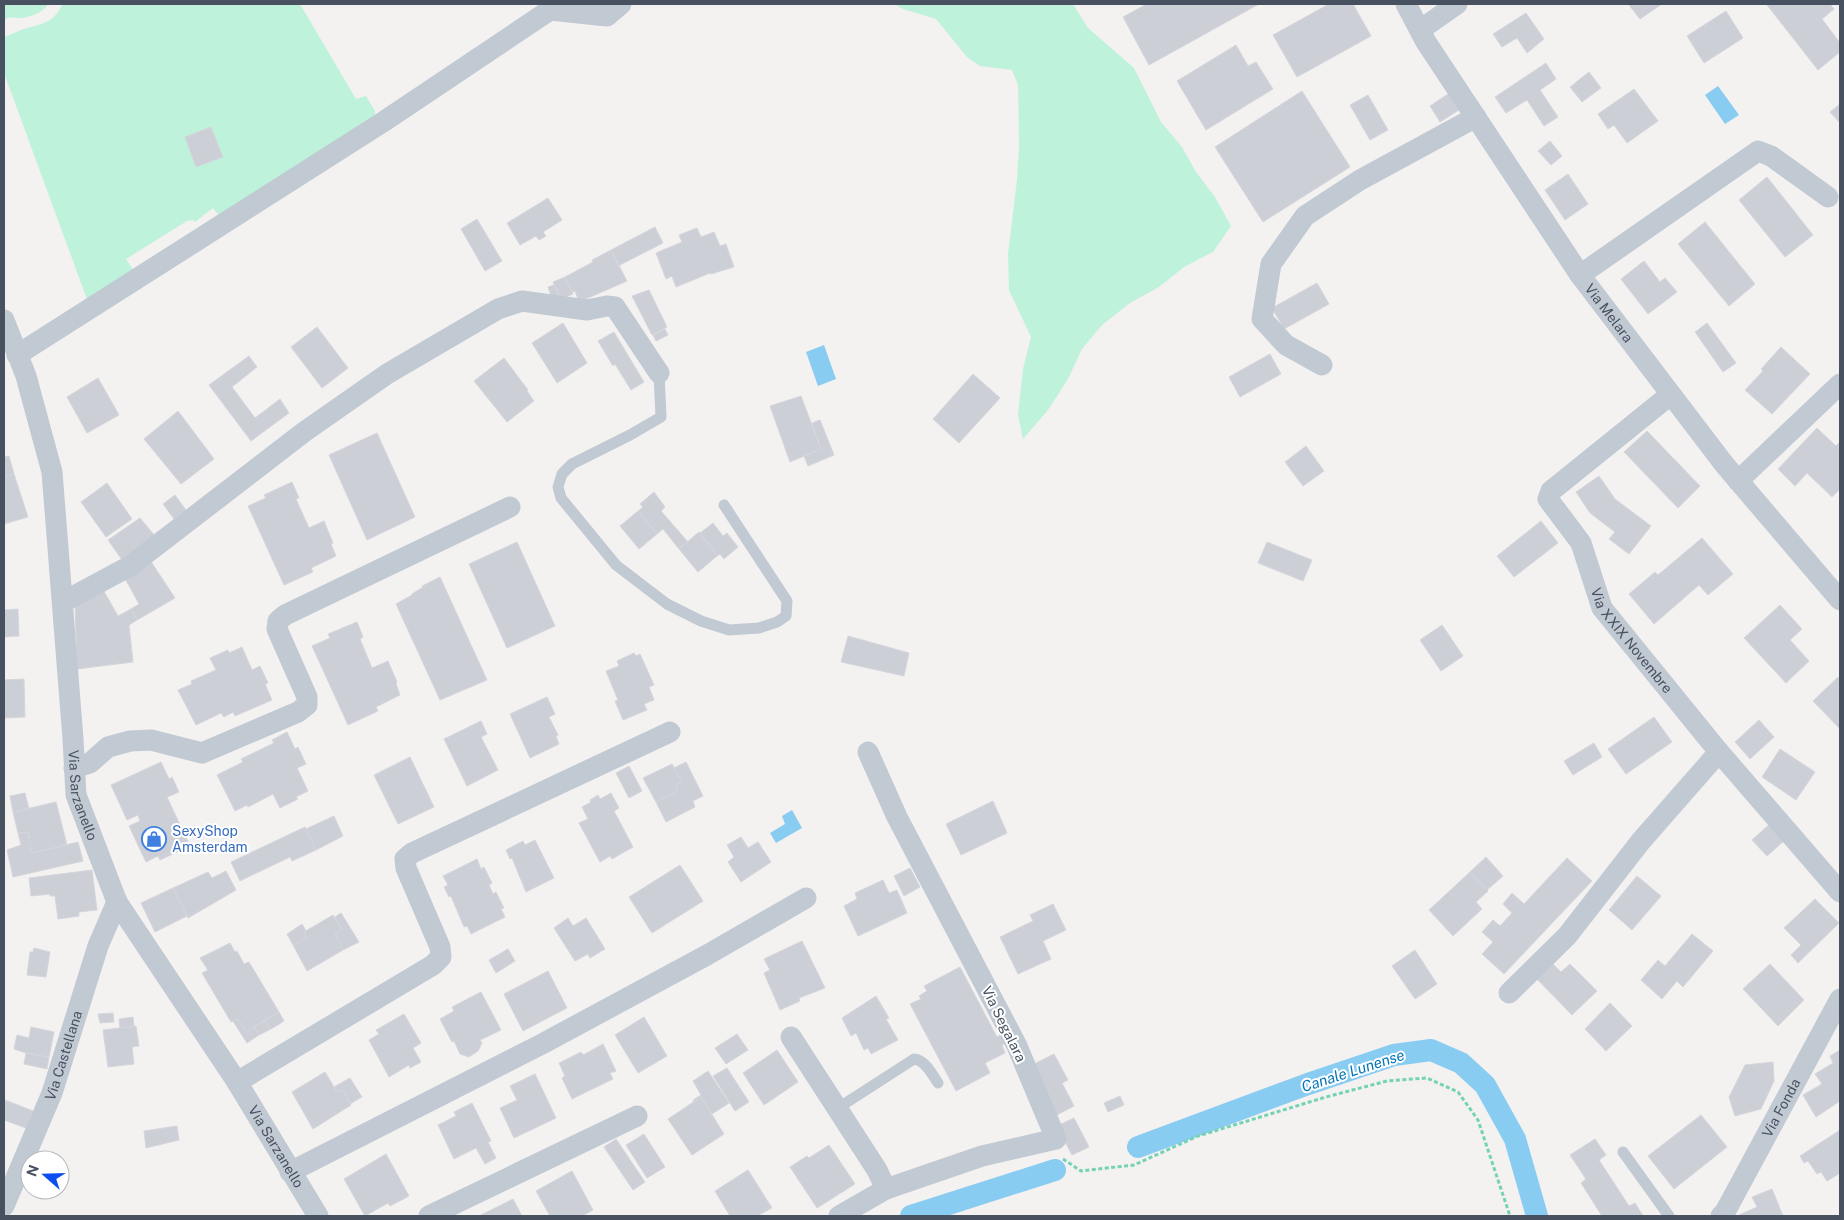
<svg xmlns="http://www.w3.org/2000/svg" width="1844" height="1220" font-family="'Public Sans',sans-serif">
<rect width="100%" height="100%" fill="#f4f1f1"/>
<path fill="#bef2db" d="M 4,4 L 48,4 C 44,12 29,18 19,18 C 12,18 10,16 4,20 Z
M 62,4 L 300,4 L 356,99 L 366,96 L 375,111 L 375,117 L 220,217 L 213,208 L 195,222 L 193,220 L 187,221 L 126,259 L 136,274 L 88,302 L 4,73 L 4,37 C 11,35 19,30 27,28 C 43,24 56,21 62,4 Z
M 894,4 L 1073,4 L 1088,28 L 1134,68 L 1161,122 L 1182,147 L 1196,172 L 1215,197 L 1231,226 L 1213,252 L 1184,267 L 1159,287 L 1130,303 L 1102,325 L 1082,349 L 1068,379 L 1048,410 L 1023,439 L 1018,415 L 1023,369 L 1031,337 L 1009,290 L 1008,254 L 1017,180 L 1019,146 L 1018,85 L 1012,70 L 980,66 L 967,57 L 936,19 L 903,9 Z"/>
<path fill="#89ccf2" d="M 1718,86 L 1739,115 L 1725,124 L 1705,95 Z
M 824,345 L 836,379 L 818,386 L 806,352 Z
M 792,810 L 802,828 L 776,843 L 770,833 L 785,824 L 782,816 Z"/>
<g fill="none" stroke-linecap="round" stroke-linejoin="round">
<path stroke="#89ccf2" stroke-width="22" d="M 1138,1147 L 1308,1084 L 1394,1055 L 1431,1050 L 1461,1063 L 1485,1085 L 1515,1139 L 1537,1216
M 911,1216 L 1055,1170"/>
</g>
<path fill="#cdcfd7" stroke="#d5d6dd" d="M 1147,4 L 1259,4 L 1149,65 L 1123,17 Z
M 1329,4 L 1353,4 L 1371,36 L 1297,77 L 1273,35 Z
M 1630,4 L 1662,4 L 1640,19 L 1629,5 Z
M 1768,4 L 1830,4 L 1834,9 L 1822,19 L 1840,43 L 1840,52 L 1818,70 L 1767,5 Z
M 1726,11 L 1743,38 L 1704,63 L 1687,36 Z
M 1526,13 L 1544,39 L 1527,53 L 1517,38 L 1502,47 L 1493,34 Z
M 1236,45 L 1248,66 L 1256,62 L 1273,89 L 1206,130 L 1177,81 Z
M 1546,63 L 1556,79 L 1540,90 L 1558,117 L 1544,126 L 1527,100 L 1506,113 L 1495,97 Z
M 1589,72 L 1601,88 L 1582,102 L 1570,87 Z
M 1634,89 L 1658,121 L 1627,143 L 1614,125 L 1608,129 L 1598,114 Z
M 1302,91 L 1350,167 L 1263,222 L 1215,147 Z
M 1448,94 L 1459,110 L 1440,122 L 1430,106 Z
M 1368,95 L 1388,130 L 1370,140 L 1350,105 Z
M 1840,104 L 1840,123 L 1830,112 Z
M 211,127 L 223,157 L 196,167 L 185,137 Z
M 1550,141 L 1562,156 L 1551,165 L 1538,151 Z
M 1568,174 L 1588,204 L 1565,220 L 1545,190 Z
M 1767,177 L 1813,235 L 1785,257 L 1739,200 Z
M 548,198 L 562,220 L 543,232 L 546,236 L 539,240 L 536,236 L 520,245 L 507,223 Z
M 477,219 L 502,261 L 485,271 L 461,229 Z
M 1705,222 L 1755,284 L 1729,306 L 1678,244 Z
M 655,227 L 663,243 L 618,266 L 611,250 Z
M 697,228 L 701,237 L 714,232 L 720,246 L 726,244 L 734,267 L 711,274 L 710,273 L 676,287 L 672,276 L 666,279 L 656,253 L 682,242 L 679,235 Z
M 611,250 L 627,281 L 579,302 L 575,291 L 572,292 L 565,277 L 593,262 L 592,260 Z
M 1644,261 L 1660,282 L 1665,278 L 1677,292 L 1648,314 L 1621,279 Z
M 565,277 L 573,294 L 561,299 L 553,282 Z
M 1317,283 L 1329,304 L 1284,329 L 1272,308 Z
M 554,285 L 559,296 L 552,299 L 548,287 Z
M 649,290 L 667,327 L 652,335 L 632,296 Z
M 563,323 L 587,363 L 557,383 L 532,343 Z
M 1707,323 L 1736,363 L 1723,372 L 1695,332 Z
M 317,327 L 348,368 L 322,388 L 291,347 Z
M 665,329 L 668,335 L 656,341 L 653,335 Z
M 614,332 L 644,382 L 631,390 L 615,364 L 613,366 L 598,341 Z
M 1781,347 L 1810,374 L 1772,414 L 1745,390 L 1763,371 L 1761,369 Z
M 1270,354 L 1281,374 L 1240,397 L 1229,377 Z
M 249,356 L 257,367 L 232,387 L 255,418 L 280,399 L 289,413 L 251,441 L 209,385 Z
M 504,358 L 528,390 L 527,391 L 534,401 L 507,422 L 474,381 Z
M 973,374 L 1000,398 L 959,443 L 933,419 Z
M 98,378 L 119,415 L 87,433 L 67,397 Z
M 801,396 L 821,449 L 790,462 L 770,406 Z
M 178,411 L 214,459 L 181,484 L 144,439 Z
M 820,420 L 834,455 L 808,466 L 804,456 L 821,449 L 812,423 Z
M 1817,428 L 1836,446 L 1840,442 L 1840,489 L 1832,497 L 1807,473 L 1795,486 L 1778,469 Z
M 1647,431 L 1700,486 L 1678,508 L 1624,452 Z
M 377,433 L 415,517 L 367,540 L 329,455 Z
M 1306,446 L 1324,471 L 1303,486 L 1285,462 Z
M 9,456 L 14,474 L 4,477 L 4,457 Z
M 14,474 L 28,517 L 4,524 L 4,477 Z
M 1599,476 L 1615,499 L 1651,526 L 1629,554 L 1609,539 L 1615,532 L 1590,513 L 1576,492 Z
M 292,482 L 299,498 L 296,499 L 309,528 L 324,521 L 333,543 L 331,544 L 336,556 L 311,568 L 313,572 L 284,585 L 248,506 L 266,498 L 264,495 Z
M 107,483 L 132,519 L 106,537 L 81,502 Z
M 654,492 L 665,507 L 661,511 L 688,542 L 679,549 L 663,529 L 657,534 L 638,511 L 643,507 L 640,504 Z
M 175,495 L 186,510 L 174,519 L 163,504 Z
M 638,511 L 657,534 L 639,549 L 620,526 Z
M 140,518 L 155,536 L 125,564 L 108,540 Z
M 1541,521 L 1558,543 L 1514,577 L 1497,556 Z
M 713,523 L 723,536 L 727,533 L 738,547 L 724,559 L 720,554 L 717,556 L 700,533 Z
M 699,532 L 717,556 L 698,572 L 679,549 Z
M 1702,538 L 1733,574 L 1708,595 L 1699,585 L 1654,624 L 1629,594 L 1655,572 L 1658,575 Z
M 517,542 L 555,626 L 507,648 L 469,564 Z
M 1267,542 L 1312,560 L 1303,581 L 1258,563 Z
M 148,557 L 175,598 L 137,620 L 131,609 L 139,604 L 122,573 Z
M 440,577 L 487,680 L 440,700 L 396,604 L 412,595 L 412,594 L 423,587 L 422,586 Z
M 102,588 L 118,616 L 131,609 L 137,620 L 129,625 L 133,662 L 77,669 L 75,603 Z
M 1780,605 L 1802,629 L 1790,640 L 1809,661 L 1786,683 L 1744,638 Z
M 18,609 L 19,636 L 4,637 L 4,610 Z
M 357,622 L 363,637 L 360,639 L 372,668 L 388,661 L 397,682 L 396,684 L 400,695 L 376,707 L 378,711 L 348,725 L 312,646 L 330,638 L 328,634 Z
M 1442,625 L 1463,656 L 1441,671 L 1420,640 Z
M 848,636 L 909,653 L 904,676 L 841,662 Z
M 242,647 L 252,670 L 260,666 L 268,683 L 265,684 L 272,700 L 235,716 L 233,712 L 224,717 L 221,713 L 196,725 L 178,690 L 192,684 L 191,681 L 216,670 L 210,658 L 228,650 L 229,653 Z
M 634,653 L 636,656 L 640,654 L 654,685 L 649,687 L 654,700 L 644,704 L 647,710 L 623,720 L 615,701 L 618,700 L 606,671 L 619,666 L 617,661 Z
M 1838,677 L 1840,680 L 1840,729 L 1813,701 Z
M 24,679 L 25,717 L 4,718 L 4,680 Z
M 547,697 L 555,714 L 549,717 L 558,735 L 556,736 L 559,744 L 530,758 L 510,714 Z
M 1654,717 L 1672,742 L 1626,774 L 1608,749 Z
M 1759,720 L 1774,737 L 1750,759 L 1735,742 Z
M 481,721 L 487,734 L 481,737 L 498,770 L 467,786 L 444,739 Z
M 287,732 L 295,749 L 298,747 L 306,764 L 297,768 L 308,791 L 296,797 L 298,799 L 280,808 L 273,794 L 248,807 L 247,805 L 235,811 L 217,775 L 243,762 L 241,759 L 274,743 L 272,740 Z
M 1594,743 L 1602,757 L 1573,775 L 1564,761 Z
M 1780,749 L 1815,772 L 1796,800 L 1762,777 Z
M 410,757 L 434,807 L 398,824 L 374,775 Z
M 161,762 L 169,779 L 172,777 L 179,792 L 167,797 L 190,846 L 160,860 L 158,856 L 146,862 L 129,826 L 140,821 L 138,815 L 127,820 L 111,785 Z
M 686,762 L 703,796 L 693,801 L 695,807 L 666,822 L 656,802 L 678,791 L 675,785 L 682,782 L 674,768 Z
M 672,764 L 682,782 L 675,785 L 678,791 L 656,802 L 643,778 Z
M 629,766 L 642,791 L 629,798 L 616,773 Z
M 25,793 L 29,809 L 13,812 L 10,796 Z
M 611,793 L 619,808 L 614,811 L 633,847 L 612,859 L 610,856 L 600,862 L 579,823 L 588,819 L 582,807 L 591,802 L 590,800 L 598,795 L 600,799 Z
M 993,801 L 1007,833 L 961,855 L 946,824 Z
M 56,802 L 67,845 L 32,853 L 28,832 L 18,833 L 13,812 Z
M 334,816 L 343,836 L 316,850 L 306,829 Z
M 1771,823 L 1785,840 L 1767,856 L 1752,840 Z
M 305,827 L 316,850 L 292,861 L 290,857 L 240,881 L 231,862 Z
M 28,832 L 32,853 L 78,842 L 83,861 L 13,877 L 7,850 L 21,845 L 18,833 Z
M 741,837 L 748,848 L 758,842 L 771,862 L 741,882 L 728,862 L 734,857 L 727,845 Z
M 535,840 L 554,878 L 526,892 L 512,858 L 510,859 L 506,850 L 523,841 L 525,845 Z
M 1486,857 L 1503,876 L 1487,890 L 1470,872 Z
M 1567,858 L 1592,881 L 1504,974 L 1482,954 L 1493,942 L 1482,932 L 1493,920 L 1500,926 L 1512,913 L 1503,904 L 1512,893 L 1524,904 Z
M 477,859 L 481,869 L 484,867 L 492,883 L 489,885 L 493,894 L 496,892 L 504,908 L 501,909 L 505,917 L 471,934 L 467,926 L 464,927 L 451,896 L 449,897 L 444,887 L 448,885 L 443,876 Z
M 680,865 L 703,901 L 652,933 L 629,897 Z
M 910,868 L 920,887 L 904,896 L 894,876 Z
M 92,870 L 97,910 L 79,912 L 79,916 L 58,919 L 55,896 L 50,896 L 50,894 L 31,896 L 29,878 Z
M 226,871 L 236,890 L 188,918 L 173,888 L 208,872 L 212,878 Z
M 1470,872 L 1488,891 L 1476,902 L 1482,909 L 1453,936 L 1429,910 Z
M 1637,876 L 1661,896 L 1632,930 L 1609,910 Z
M 883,880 L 889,893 L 897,890 L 907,913 L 858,936 L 844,906 L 857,899 L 855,893 Z
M 173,888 L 187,916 L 155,932 L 141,903 Z
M 1815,899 L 1839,923 L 1798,963 L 1791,955 L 1801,945 L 1784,928 Z
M 1053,904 L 1066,930 L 1043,941 L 1051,959 L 1018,974 L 1000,937 L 1033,921 L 1030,915 Z
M 341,913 L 359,942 L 343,950 L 335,934 L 342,930 L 335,917 Z
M 333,915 L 342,930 L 335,934 L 343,950 L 307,971 L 293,945 L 307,938 L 304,932 Z
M 568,918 L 573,926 L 586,918 L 605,949 L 590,958 L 588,954 L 575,961 L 554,928 Z
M 302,924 L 306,931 L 304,932 L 307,938 L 293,945 L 287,934 Z
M 1692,934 L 1713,951 L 1683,987 L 1677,981 L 1662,999 L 1641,980 L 1658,960 L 1665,966 Z
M 802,941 L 825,988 L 799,998 L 800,1001 L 780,1010 L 764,973 L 770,970 L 764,959 Z
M 230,943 L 235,952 L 237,951 L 244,964 L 249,962 L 279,1012 L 246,1032 L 238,1019 L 231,1022 L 202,973 L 208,970 L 200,958 Z
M 34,948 L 50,952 L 46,977 L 27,975 L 30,952 L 33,952 Z
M 508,949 L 515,961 L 496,973 L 489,960 Z
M 1415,950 L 1437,984 L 1415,999 L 1392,966 Z
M 1551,962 L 1561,972 L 1570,964 L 1597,991 L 1572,1015 L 1535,977 Z
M 1770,964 L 1804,1000 L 1778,1026 L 1743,989 Z
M 960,967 L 997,1037 L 1005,1032 L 1010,1041 L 1002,1045 L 1005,1053 L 985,1063 L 990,1073 L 956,1091 L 910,1004 L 921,999 L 919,996 L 927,991 L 924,986 Z
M 548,971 L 567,1008 L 523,1031 L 504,994 Z
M 481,992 L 501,1030 L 480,1040 L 482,1043 L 478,1051 L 469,1057 L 460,1054 L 454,1041 L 452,1042 L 440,1019 L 454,1011 L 452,1007 Z
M 876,996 L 889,1018 L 886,1019 L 898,1040 L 871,1054 L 868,1048 L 864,1050 L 856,1033 L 851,1036 L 842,1018 Z
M 1610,1003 L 1632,1026 L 1606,1051 L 1585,1029 Z
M 279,1012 L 284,1021 L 271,1029 L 265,1020 Z
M 113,1013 L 114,1022 L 100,1023 L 98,1014 Z
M 404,1014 L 421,1043 L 413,1048 L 421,1062 L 410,1068 L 409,1065 L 389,1077 L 369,1040 L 379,1034 L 376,1030 Z
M 133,1017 L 134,1026 L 120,1028 L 119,1019 Z
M 644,1017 L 667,1056 L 638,1073 L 615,1035 Z
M 238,1019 L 246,1032 L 254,1027 L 259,1035 L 247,1043 L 233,1021 Z
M 265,1020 L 271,1029 L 259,1035 L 254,1027 Z
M 136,1026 L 139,1046 L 132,1047 L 134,1064 L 108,1067 L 103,1030 Z
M 31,1027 L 54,1032 L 49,1057 L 26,1053 L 14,1049 L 17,1035 L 29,1038 Z
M 737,1034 L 748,1050 L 726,1064 L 715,1048 Z
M 603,1044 L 616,1071 L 610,1073 L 613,1079 L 572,1099 L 562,1078 L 565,1076 L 559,1063 L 581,1052 L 583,1055 Z
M 777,1050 L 798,1082 L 764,1105 L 743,1073 Z
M 1840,1050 L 1840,1101 L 1816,1117 L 1803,1095 L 1822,1084 L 1815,1074 L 1833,1063 L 1830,1056 Z
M 26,1053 L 49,1057 L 47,1069 L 24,1064 Z
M 1054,1054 L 1068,1080 L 1062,1083 L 1074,1106 L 1053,1117 L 1028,1067 Z
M 1773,1062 L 1774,1081 L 1761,1109 L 1735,1116 L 1729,1097 L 1745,1065 Z
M 727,1068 L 749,1102 L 735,1111 L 713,1076 Z
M 708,1071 L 729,1103 L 712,1114 L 701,1097 L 694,1102 L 693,1100 L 701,1095 L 693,1081 Z
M 325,1072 L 337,1092 L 342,1089 L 351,1105 L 313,1129 L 292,1092 Z
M 535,1074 L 556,1118 L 514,1138 L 500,1108 L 517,1100 L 510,1086 Z
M 350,1078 L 362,1097 L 350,1104 L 342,1089 L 337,1092 L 334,1087 Z
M 1120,1096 L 1124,1105 L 1108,1112 L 1104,1103 Z
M 701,1097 L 724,1134 L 692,1155 L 668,1119 Z
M 5,1100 L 33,1111 L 26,1128 L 4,1120 Z
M 472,1103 L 491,1141 L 488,1142 L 496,1158 L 485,1164 L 476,1148 L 454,1159 L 438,1125 L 456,1116 L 454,1112 Z
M 1701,1115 L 1727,1147 L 1674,1189 L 1648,1156 Z
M 1074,1118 L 1089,1147 L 1072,1155 L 1057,1126 Z
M 177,1126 L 179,1140 L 146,1148 L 144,1131 Z
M 1840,1130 L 1840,1173 L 1827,1181 L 1821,1172 L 1817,1174 L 1808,1161 L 1804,1163 L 1800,1156 Z
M 644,1134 L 665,1167 L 647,1178 L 626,1145 Z
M 616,1139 L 645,1182 L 633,1190 L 604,1147 Z
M 1595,1139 L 1606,1155 L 1599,1160 L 1629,1206 L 1635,1203 L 1643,1216 L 1602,1216 L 1581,1183 L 1586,1179 L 1570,1155 Z
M 829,1145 L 855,1184 L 817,1208 L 790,1167 L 807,1156 L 809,1158 Z
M 386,1154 L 409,1196 L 390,1206 L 388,1203 L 365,1216 L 344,1179 Z
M 748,1170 L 772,1208 L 757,1216 L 730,1216 L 715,1191 Z
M 572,1171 L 593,1210 L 582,1216 L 550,1216 L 536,1191 Z
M 1772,1189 L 1783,1216 L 1737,1216 L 1757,1207 L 1752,1197 Z
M 513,1199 L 522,1216 L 481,1215 Z"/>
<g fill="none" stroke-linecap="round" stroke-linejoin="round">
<path stroke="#74d3b3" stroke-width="3" stroke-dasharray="4 2.5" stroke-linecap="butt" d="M 1063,1159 L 1081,1171 L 1134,1165 L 1198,1136 L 1326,1097 L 1387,1081 L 1427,1078 L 1458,1092 L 1478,1120 L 1510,1216"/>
<path stroke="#c1c9d3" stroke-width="11" d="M 659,373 L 661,417 L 630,435 L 572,464 L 562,474 L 558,487 L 561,498 L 616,565 L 667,604 L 701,621 L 729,630 L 759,628 L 777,622 L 786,616 L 787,601 L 724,505
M 838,1108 L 914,1059 C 925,1060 932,1074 938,1083
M 1623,1152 L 1669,1216"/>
<g stroke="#c1c9d3" stroke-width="21">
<path id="s1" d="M 1406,4 L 1426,42 L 1580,275 L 1724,464 L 1840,600"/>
<path d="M 1420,30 L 1457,4"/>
<path d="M 1580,275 L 1758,151 L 1771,156 L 1828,197"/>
<path id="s2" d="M 4,320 L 26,376 L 52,472 L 73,739 L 76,795 L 117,902 L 237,1082 L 318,1216"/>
<path d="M 17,355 L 383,122 L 550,10 L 607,16 L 621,4"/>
<path d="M 1322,365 L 1286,345 L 1262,319 L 1271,264 L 1305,216 L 1360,180 L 1476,117"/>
<path id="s3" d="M 1670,395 L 1551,491 L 1548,499 L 1581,543 L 1602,608 L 1719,752 L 1840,892"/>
<path d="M 1738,481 L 1840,384"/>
<path d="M 63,602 L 130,566 L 304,432 L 387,374 L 498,309 L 522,301 L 587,310 L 607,306 L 615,307 L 659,373"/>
<path d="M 74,768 L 90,763 L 108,747 L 130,741 L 151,740 L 202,753 L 298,712 L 307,705 L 307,697 L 277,629 L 278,621 L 285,615 L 510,507"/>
<path d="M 1509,993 L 1567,936 L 1641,841 L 1719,752"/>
<path d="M 791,1037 L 877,1170 L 886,1189"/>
<path d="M 237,1082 L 433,965 L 441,957 L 440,947 L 406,868 L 405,859 L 412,853 L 670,732"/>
<path d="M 290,1172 L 542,1044 L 707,955 L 806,898"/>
<path id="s4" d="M 4,1206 L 52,1093 L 98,946 L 117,902"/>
<path d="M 429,1216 L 637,1116"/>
<path d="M 839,1216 L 886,1189 L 982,1156 L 1056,1139 L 1017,1046 L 897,817 L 868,752"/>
<path id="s5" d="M 1721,1216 L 1725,1212 L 1840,999"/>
</g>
</g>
<defs>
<symbol id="shop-ring" viewBox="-11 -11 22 22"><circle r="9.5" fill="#fff" stroke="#3f7fe0" stroke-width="1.5"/><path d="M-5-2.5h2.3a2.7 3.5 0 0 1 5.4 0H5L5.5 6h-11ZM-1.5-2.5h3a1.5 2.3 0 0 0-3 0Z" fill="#3f7fe0"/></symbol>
</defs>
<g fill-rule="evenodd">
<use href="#shop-ring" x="140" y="825" width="28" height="28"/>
</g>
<g text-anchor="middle" stroke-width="4" stroke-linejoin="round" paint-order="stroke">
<g font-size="14" fill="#485160" stroke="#fff">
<text dy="5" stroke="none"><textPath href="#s1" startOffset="370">Via Melara</textPath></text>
<text dy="5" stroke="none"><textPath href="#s3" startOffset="328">Via XXIX Novembre</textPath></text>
<text dy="5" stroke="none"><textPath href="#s2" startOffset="485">Via Sarzanello</textPath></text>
<text transform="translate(1004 1024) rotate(64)" y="5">Via Segalara</text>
<text dy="5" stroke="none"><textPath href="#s4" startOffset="162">Via Castellana</textPath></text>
<text dy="5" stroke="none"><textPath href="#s5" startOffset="124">Via Fonda</textPath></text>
<text dy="5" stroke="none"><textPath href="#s2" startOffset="890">Via Sarzanello</textPath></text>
</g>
<g font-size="14" fill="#366cbe" stroke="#fff" text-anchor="start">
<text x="172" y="836">SexyShop<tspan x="172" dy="16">Amsterdam</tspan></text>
</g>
<g font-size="15" font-style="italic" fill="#0476b7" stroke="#fff">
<text transform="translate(1353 1071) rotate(-18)" y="5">Canale Lunense</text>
</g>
</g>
<rect width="1844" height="1220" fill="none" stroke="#485160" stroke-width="10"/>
<g transform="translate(45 1175) rotate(290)"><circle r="24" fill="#ffffff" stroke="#b6b9bf"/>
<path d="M0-4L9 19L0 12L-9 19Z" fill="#0e4ef0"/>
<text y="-8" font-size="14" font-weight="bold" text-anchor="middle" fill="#485160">N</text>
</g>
</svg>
